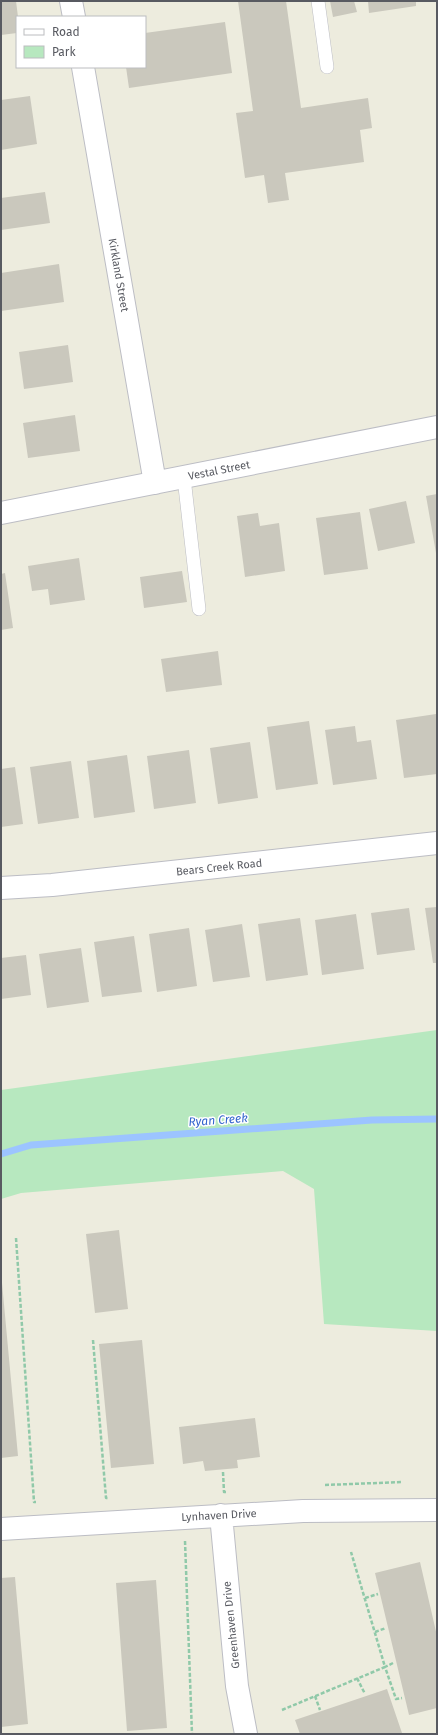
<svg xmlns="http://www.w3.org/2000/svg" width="438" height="1735" font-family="'Fira Sans',sans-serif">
<rect width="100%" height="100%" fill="#edecde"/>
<path fill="#b7e8bf" d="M 437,1030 L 437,1331 L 324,1324 L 314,1189 L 283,1171 L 21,1193 L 1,1199 L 1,1090 Z"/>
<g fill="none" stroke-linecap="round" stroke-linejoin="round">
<path stroke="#9cc4ff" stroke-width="7" d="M 1,1154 L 31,1145 L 372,1120 L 437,1119"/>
</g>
<path fill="#cac8bd" d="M 1,1 L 16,1 L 18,17 L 17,17 L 17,33 L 1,35 Z
M 238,1 L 286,1 L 301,108 L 368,98 L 372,128 L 360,130 L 364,162 L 285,173 L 289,200 L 268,203 L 264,175 L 245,178 L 236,113 L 253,111 Z
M 330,1 L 354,1 L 357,12 L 333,17 Z
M 368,1 L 416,1 L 416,6 L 369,13 Z
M 225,22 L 232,73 L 129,88 L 126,67 L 145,67 L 145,33 Z
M 30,96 L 37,144 L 1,150 L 1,100 Z
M 45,192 L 50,223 L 1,230 L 1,198 Z
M 59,264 L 64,302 L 1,311 L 1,273 Z
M 68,345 L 73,382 L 24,389 L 19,352 Z
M 75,415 L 80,451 L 28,458 L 23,423 Z
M 437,494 L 437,553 L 436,553 L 426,496 Z
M 406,501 L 415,543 L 378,551 L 369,509 Z
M 360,512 L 368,569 L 324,575 L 316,518 Z
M 258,513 L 260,526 L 279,523 L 285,571 L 245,577 L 237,516 Z
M 79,558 L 85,600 L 50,605 L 48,589 L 32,591 L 28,566 Z
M 182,571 L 187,602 L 144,608 L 140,577 Z
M 5,573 L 13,628 L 1,630 L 1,574 Z
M 218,651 L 222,685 L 166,692 L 161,659 Z
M 436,714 L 437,774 L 404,778 L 396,720 Z
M 309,721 L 318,784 L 276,790 L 267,727 Z
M 355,726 L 357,742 L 371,740 L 377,779 L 333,785 L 325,730 Z
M 250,742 L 258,798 L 218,804 L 210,748 Z
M 189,750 L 196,803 L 154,809 L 147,756 Z
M 127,755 L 135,812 L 94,818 L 87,761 Z
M 71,761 L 79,818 L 38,824 L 30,767 Z
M 15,767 L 23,824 L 1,827 L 1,769 Z
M 437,907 L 437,963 L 433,963 L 425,908 Z
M 409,908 L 415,950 L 377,955 L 371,913 Z
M 356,914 L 364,969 L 322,975 L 315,920 Z
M 300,918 L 308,975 L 266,981 L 258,924 Z
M 242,924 L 250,977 L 213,982 L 205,930 Z
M 189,928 L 197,986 L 157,992 L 149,934 Z
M 134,936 L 142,992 L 102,997 L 94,942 Z
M 81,948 L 89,1002 L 47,1008 L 39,954 Z
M 26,955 L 31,995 L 1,999 L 1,958 Z
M 119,1230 L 128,1309 L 95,1313 L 86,1234 Z
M 1,1272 L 18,1456 L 1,1458 Z
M 142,1340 L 154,1464 L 111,1468 L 99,1344 Z
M 255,1418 L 260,1457 L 237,1460 L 238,1468 L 205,1471 L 203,1461 L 183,1464 L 179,1427 Z
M 420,1562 L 437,1636 L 437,1708 L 409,1715 L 375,1573 Z
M 15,1577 L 28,1724 L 1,1727 L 1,1578 Z
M 156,1580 L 167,1728 L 127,1731 L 116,1583 Z
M 387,1689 L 402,1733 L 398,1734 L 300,1734 L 295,1720 Z"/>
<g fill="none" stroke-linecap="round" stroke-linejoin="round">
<defs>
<path id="lane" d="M 318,1 L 327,67
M 184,478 L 199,609"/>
<path id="street" d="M 71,1 L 74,17
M 83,67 L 155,483
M 1,513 L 437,427
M 1,888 L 52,885 L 437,843
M 221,1515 L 237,1686 L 246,1734
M 1,1529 L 303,1511 L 437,1510"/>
</defs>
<use href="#lane" stroke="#bcbdc4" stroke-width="14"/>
<use href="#street" stroke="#bcbdc4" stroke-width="24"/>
<path stroke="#90c9a9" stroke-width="2.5" stroke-dasharray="4 2" stroke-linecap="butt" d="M 16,1238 L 34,1502 L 36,1502
M 93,1340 L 106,1498 L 108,1498
M 223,1472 L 224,1492 L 226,1492
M 325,1485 L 402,1482
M 185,1541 L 192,1734
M 365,1598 L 378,1594
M 375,1632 L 386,1628
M 393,1663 L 385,1667 L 396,1699 L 402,1698
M 357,1678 L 365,1694
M 315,1696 L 320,1710
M 282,1710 L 385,1667 L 351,1552"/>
<use href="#lane" stroke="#fff" stroke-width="13"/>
<use href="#street" stroke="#fff" stroke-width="22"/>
</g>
<g text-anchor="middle" stroke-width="3" stroke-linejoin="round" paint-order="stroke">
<g font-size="11" fill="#585a61" stroke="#fff">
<text transform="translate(119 275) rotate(80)" y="4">Kirkland Street</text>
<text transform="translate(219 470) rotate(-11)" y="4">Vestal Street</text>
<text transform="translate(219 867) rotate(-6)" y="4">Bears Creek Road</text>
<text transform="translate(219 1515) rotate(-3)" y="4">Lynhaven Drive</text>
<text transform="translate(231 1625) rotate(-96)" y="4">Greenhaven Drive</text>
</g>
<g font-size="12" font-style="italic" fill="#3465cd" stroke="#fff">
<text transform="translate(218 1120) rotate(-4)" y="4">Ryan Creek</text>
</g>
</g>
<rect width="438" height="1735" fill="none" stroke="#585a61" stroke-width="4"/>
<rect x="16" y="16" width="130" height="52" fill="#ffffff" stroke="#bcbdc0"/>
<rect x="24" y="29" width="20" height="6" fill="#ffffff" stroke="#bcbdc0"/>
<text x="52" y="36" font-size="12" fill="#585a61">Road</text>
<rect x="24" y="46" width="20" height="12" fill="#b7e8bf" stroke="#bcbdc0"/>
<text x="52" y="56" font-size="12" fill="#585a61">Park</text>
</svg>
